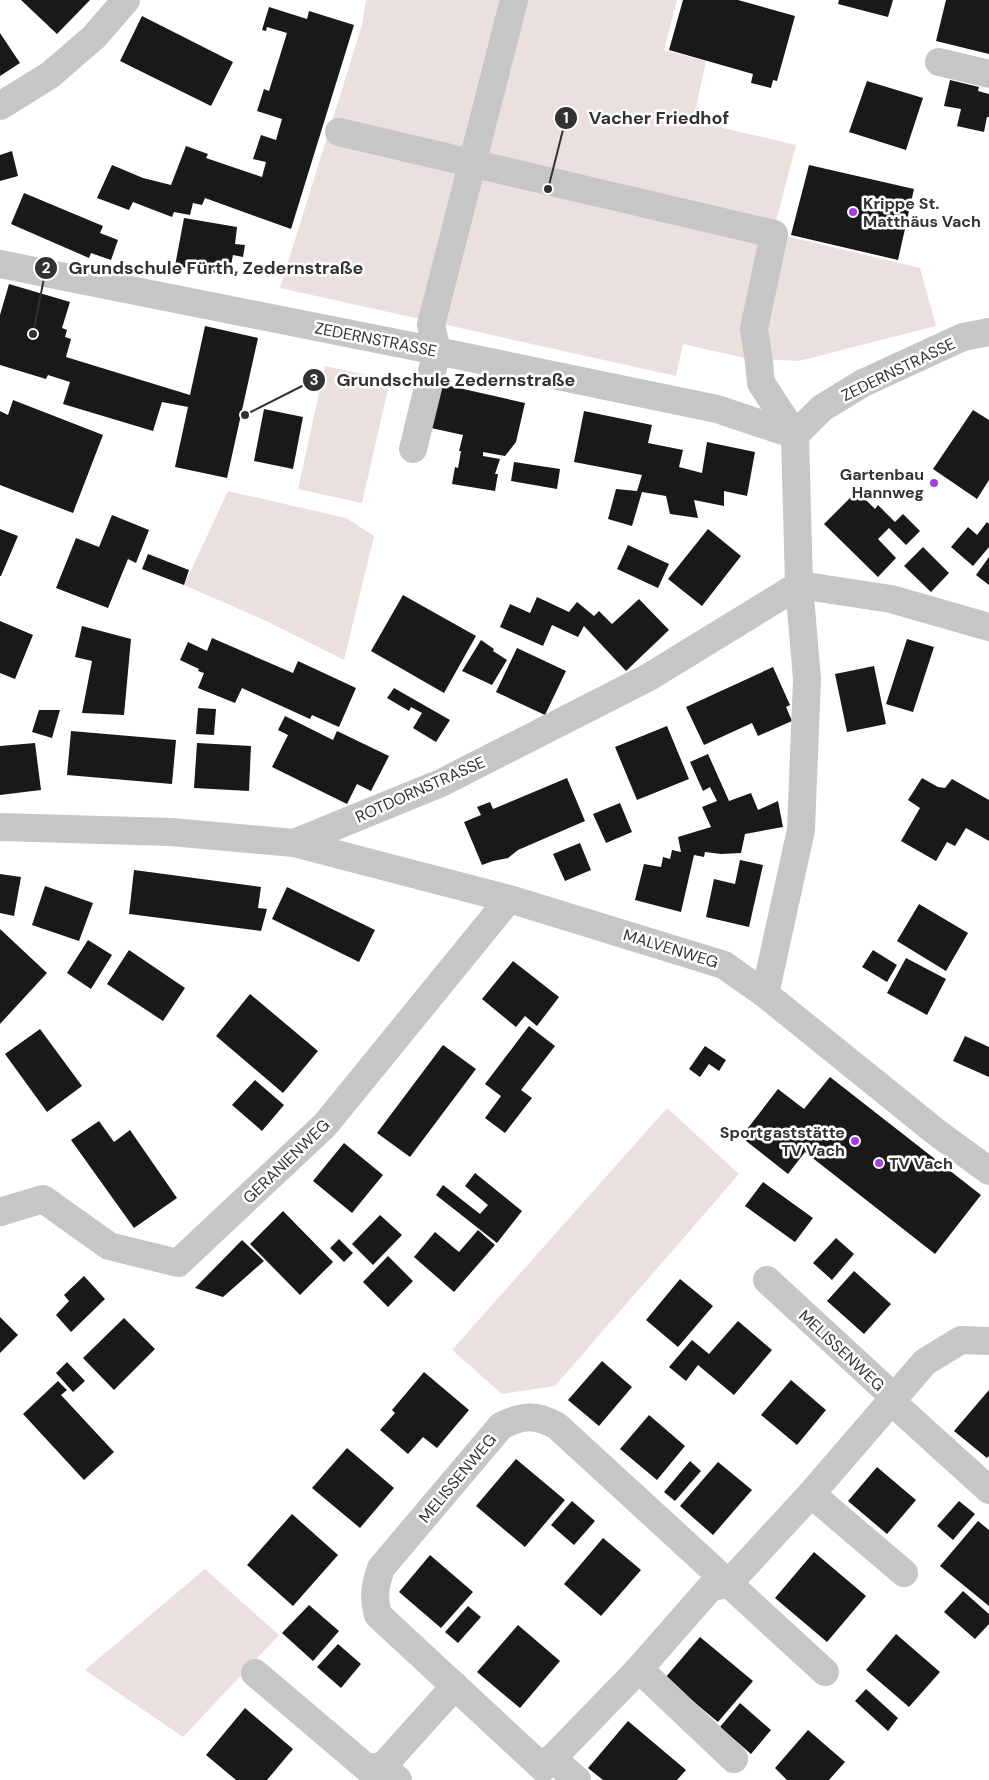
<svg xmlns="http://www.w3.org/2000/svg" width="989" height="1780" font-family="'DM Sans',sans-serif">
<rect width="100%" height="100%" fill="#fff"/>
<path fill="#ebe0de" d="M 366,0 L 677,0 L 664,50 L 706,61 L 693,121 L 796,145 L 773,233 L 920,268 L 936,326 L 799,361 L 745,358 L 683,344 L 676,376 L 280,288 L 362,25 Z
M 325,366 L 390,380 L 362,503 L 298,489 Z
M 228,491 L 346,518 L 374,536 L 344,660 L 266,621 L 184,585 Z
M 667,1108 L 739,1174 L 555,1386 L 502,1394 L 452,1350 Z
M 205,1569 L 279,1635 L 183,1737 L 85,1670 Z"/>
<path fill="#191919" d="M 21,0 L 90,0 L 57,34 Z
M 683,0 L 738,0 L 795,16 L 777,81 L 773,80 L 771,88 L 751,83 L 753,74 L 669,50 Z
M 839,0 L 893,0 L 888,17 L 838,4 Z
M 946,0 L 989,0 L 989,54 L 936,41 Z
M 269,7 L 307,19 L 309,11 L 354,25 L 291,229 L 205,198 L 202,205 L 193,203 L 190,215 L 174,212 L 172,217 L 133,202 L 129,210 L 97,198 L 112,165 L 143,178 L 171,185 L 186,146 L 208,154 L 206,158 L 262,177 L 266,162 L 253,159 L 261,135 L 276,140 L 282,119 L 257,111 L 264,89 L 269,91 L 287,33 L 267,27 L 266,31 L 262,30 Z
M 142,16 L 233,62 L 211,106 L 120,61 Z
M 0,33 L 20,63 L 0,76 Z
M 950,80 L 979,87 L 978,91 L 989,94 L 989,117 L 987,117 L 984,132 L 957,126 L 961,109 L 944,106 Z
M 867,81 L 923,98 L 906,150 L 849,132 Z
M 12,151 L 18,176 L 0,181 L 0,155 Z
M 809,165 L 914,189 L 898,260 L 791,235 Z
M 24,193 L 103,226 L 100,233 L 118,240 L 111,260 L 91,253 L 89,258 L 11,224 Z
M 184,218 L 237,227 L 235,244 L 245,245 L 243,257 L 233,255 L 229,275 L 175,266 Z
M 9,284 L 70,302 L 62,328 L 67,330 L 65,337 L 71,339 L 66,357 L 190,395 L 205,326 L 258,338 L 227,478 L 175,467 L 188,407 L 162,402 L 153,431 L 63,404 L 70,382 L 48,375 L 46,379 L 0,365 L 0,315 Z
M 441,384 L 525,403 L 516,442 L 505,456 L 483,452 L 483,456 L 500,459 L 495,474 L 498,474 L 495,491 L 452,484 L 455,467 L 458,468 L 461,451 L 459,451 L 463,435 L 431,428 Z
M 13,400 L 103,435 L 73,513 L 0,485 L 0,411 L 8,415 Z
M 264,409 L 303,417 L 293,469 L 254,461 Z
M 973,410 L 989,420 L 989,480 L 977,499 L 933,469 Z
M 584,411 L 652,425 L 648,443 L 683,450 L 679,467 L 702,473 L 707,442 L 755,452 L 747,496 L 724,491 L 724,506 L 694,500 L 698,518 L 670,514 L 666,496 L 642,492 L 632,526 L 608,519 L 616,489 L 637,491 L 642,475 L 574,462 Z
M 514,462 L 560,469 L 557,489 L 511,481 Z
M 857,491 L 875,509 L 878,505 L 895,522 L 903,514 L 920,531 L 906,545 L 889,528 L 878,539 L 896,558 L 878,577 L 824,524 Z
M 112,515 L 149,530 L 136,563 L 128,559 L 108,608 L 56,588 L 76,538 L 99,547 Z
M 987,522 L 989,524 L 989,547 L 973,566 L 951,547 L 968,527 L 977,535 Z
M 0,529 L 18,536 L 1,576 L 0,576 Z
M 708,529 L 741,556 L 702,606 L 668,579 Z
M 628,545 L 669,564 L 658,588 L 617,569 Z
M 923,547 L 949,573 L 931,592 L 904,566 Z
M 148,554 L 189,570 L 184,585 L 142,569 Z
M 989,557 L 989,585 L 976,575 Z
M 403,595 L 476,636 L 444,693 L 371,651 Z
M 537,597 L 569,612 L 577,602 L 594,616 L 599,611 L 612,624 L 639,599 L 669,630 L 626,671 L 584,626 L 578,637 L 552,625 L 543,646 L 500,627 L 510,604 L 530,613 Z
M 0,621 L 33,635 L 15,679 L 0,673 Z
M 82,626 L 131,639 L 124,715 L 82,713 L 92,661 L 75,657 Z
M 212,638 L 293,673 L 298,661 L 356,688 L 339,727 L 312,715 L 310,719 L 242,688 L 235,703 L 198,688 L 204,673 L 198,671 L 199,669 L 180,660 L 188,642 L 207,651 Z
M 907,639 L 934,647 L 913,712 L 886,704 Z
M 481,640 L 494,649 L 493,651 L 507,660 L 492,685 L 462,671 Z
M 517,648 L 566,671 L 545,715 L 496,692 Z
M 874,666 L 886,724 L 847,732 L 835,674 Z
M 773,667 L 790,705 L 786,707 L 792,721 L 758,736 L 752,723 L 704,745 L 686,707 Z
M 394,688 L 450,720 L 436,742 L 413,728 L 422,713 L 411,707 L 409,711 L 387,698 Z
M 198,708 L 216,709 L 214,735 L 196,734 Z
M 39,710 L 60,710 L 52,738 L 32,732 Z
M 285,716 L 333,740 L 337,731 L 389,756 L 371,791 L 357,784 L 347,804 L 272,767 L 288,735 L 278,730 Z
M 667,726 L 689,779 L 637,800 L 615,747 Z
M 71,731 L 176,740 L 172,784 L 67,775 Z
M 35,743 L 41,790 L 0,795 L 0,746 Z
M 197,743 L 251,746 L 249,791 L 194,788 Z
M 708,754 L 729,801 L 751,793 L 758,810 L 778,801 L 783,827 L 745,834 L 741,853 L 721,854 L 705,852 L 704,857 L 694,855 L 681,912 L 635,900 L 644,864 L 661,867 L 663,857 L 670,859 L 672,850 L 681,852 L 678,837 L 711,827 L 702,807 L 717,801 L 710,787 L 703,791 L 690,762 Z
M 567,778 L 585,821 L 518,850 L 508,858 L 493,861 L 482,865 L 464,822 L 481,815 L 477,807 L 490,802 L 493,809 Z
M 922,778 L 938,787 L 945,788 L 952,779 L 989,800 L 989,841 L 966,828 L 955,846 L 947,842 L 936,861 L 901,841 L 920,808 L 908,800 Z
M 620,803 L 632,832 L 606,843 L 593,814 Z
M 580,843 L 591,870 L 565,881 L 553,854 Z
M 740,860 L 763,865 L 749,927 L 706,917 L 714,879 L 735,884 Z
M 134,870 L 261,887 L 258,908 L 267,909 L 261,931 L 129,914 Z
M 0,874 L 21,877 L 14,916 L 0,913 Z
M 45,886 L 93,903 L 79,941 L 32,925 Z
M 287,887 L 375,930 L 359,962 L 272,919 Z
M 919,904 L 968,933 L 946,971 L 897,941 Z
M 0,929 L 47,973 L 0,1024 Z
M 88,940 L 112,955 L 91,989 L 67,973 Z
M 129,950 L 185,988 L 163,1021 L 107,984 Z
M 873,950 L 897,965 L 887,982 L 862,967 Z
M 906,958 L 946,979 L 927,1015 L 887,993 Z
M 513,961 L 559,997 L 537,1026 L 525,1016 L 516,1027 L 482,999 Z
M 250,994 L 318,1051 L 283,1093 L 216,1036 Z
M 529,1026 L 555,1046 L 521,1090 L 532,1098 L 505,1133 L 485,1118 L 501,1096 L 485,1084 Z
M 40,1029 L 82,1086 L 47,1112 L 5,1054 Z
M 965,1036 L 989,1047 L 989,1077 L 953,1061 Z
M 443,1045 L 476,1069 L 410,1157 L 377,1133 Z
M 705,1046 L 726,1060 L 719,1071 L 709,1064 L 700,1077 L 689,1069 Z
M 830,1077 L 981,1195 L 935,1254 L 805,1152 L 788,1174 L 741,1137 L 778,1089 L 804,1109 Z
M 255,1080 L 284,1105 L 262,1131 L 232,1105 Z
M 99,1121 L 114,1142 L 130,1130 L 177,1198 L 134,1228 L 71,1140 Z
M 344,1143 L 383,1175 L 352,1213 L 313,1181 Z
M 475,1173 L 522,1211 L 497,1243 L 436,1195 L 443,1185 L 480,1214 L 488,1205 L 465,1186 Z
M 763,1182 L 813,1218 L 795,1242 L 745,1206 Z
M 283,1211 L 333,1262 L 300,1295 L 250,1244 Z
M 380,1215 L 402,1235 L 373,1265 L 352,1244 Z
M 478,1230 L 495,1245 L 454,1292 L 414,1257 L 435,1232 L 459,1252 Z
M 836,1238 L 854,1254 L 832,1280 L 813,1263 Z
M 339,1239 L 353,1253 L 344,1262 L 330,1248 Z
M 242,1240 L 264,1261 L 223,1297 L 195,1288 Z
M 388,1256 L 413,1281 L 388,1307 L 363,1282 Z
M 854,1271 L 891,1304 L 864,1334 L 827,1301 Z
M 84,1276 L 105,1299 L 71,1332 L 56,1315 L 69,1301 L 64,1295 Z
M 680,1279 L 713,1306 L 678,1347 L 646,1320 Z
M 0,1317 L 18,1335 L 0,1353 Z
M 124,1318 L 155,1349 L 114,1390 L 83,1358 Z
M 738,1321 L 772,1350 L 734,1395 L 698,1365 L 686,1381 L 669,1367 L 692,1340 L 709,1354 Z
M 602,1361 L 632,1387 L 599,1426 L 568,1400 Z
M 67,1362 L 85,1381 L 73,1392 L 56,1373 Z
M 424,1372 L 469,1410 L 437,1448 L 423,1437 L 408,1454 L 380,1430 L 395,1413 L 392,1410 Z
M 791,1380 L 826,1410 L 797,1445 L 761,1415 Z
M 58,1381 L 67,1390 L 61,1395 L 114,1452 L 84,1480 L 23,1414 Z
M 989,1390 L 989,1456 L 987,1458 L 954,1431 Z
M 649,1415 L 685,1446 L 657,1480 L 620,1449 Z
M 347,1448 L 394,1488 L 360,1528 L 312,1488 Z
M 516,1459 L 565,1500 L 525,1547 L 476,1506 Z
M 690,1461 L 701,1471 L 675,1501 L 664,1492 Z
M 718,1462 L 752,1490 L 713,1535 L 680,1506 Z
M 877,1467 L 916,1500 L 887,1534 L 848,1501 Z
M 572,1501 L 595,1521 L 574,1545 L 551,1525 Z
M 959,1501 L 975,1514 L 953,1540 L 937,1526 Z
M 292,1514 L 338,1555 L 293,1606 L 247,1565 Z
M 978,1521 L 989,1530 L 989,1606 L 940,1566 Z
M 603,1538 L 641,1570 L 601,1616 L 564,1584 Z
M 814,1552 L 866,1596 L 827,1642 L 775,1598 Z
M 430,1555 L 473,1592 L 441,1628 L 399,1592 Z
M 963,1591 L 989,1614 L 989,1624 L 975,1639 L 944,1612 Z
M 309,1605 L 339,1631 L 313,1661 L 282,1633 Z
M 468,1606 L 481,1617 L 458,1643 L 445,1632 Z
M 518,1625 L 560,1661 L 520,1708 L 477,1672 Z
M 896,1634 L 940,1672 L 909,1707 L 866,1670 Z
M 700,1637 L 753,1681 L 718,1722 L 665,1678 Z
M 338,1644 L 361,1664 L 341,1688 L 317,1667 Z
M 866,1689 L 898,1718 L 888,1731 L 855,1701 Z
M 740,1703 L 771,1730 L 751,1754 L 720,1727 Z
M 245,1708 L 293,1749 L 267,1780 L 236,1780 L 206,1755 Z
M 628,1721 L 686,1770 L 677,1780 L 603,1780 L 588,1768 Z
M 808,1730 L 845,1762 L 829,1780 L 787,1780 L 775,1768 Z"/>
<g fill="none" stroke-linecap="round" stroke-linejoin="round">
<path stroke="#c6c6c6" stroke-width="28" d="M 939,62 L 989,74
M 0,106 L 50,75 L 94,37 L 126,0
M 339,132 L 774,234 L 754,329 L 759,362 L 761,383 L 795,435 L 799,585 L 807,679 L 801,830 L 765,994
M 0,264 L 437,351 L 717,409 L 795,435 L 822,408 L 863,383 L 963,337 L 989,332
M 413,449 L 437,351 L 431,325 L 514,0
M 799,585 L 891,599 L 989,627
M 0,827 L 171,832 L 294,843 L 441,783 L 649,677 L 799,585
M 294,843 L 509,899 L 724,965 L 765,994 L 936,1132 L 989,1171
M 0,1212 L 43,1199 L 109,1246 L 178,1263 L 325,1125 L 509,899
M 767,1280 L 895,1398
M 892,1402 L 989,1490
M 811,1494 L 904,1573
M 639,1669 L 734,1759
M 825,1672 L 557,1426 C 535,1414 523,1415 501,1426 L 381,1568 C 375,1586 373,1596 378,1615 L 543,1768 L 639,1669 L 710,1588 L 729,1583 L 811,1494 L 925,1362 L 961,1340 L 989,1341
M 255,1673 L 367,1768 L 383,1766
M 552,1758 L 577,1780
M 398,1780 L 383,1766 L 455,1686"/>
</g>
<g fill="#a63ce1" stroke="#fff" stroke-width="2">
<circle cx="853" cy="212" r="5"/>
<circle cx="934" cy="483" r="5"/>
<circle cx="855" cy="1141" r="5"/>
<circle cx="879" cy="1163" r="5"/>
</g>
<g text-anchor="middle" stroke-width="5" stroke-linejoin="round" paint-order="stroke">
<g font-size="16" font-weight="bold" fill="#323232" stroke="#fff" text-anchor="start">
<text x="863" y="209">Krippe St.<tspan x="863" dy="18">Matthäus Vach</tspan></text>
<text x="924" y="480" text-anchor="end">Gartenbau<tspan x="924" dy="18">Hannweg</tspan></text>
<text x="845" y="1138" text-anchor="end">Sportgaststätte<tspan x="845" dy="18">TV Vach</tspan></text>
<text x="889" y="1169">TV Vach</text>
</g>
<g font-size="16" fill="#323232" stroke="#fff">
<text transform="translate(376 339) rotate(11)" y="6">ZEDERNSTRASSE</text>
<text transform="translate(898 369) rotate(-26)" y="6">ZEDERNSTRASSE</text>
<text transform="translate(420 789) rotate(-24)" y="6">ROTDORNSTRASSE</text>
<text transform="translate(671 948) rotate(17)" y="6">MALVENWEG</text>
<text transform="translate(286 1161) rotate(-44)" y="6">GERANIENWEG</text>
<text transform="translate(842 1350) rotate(43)" y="6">MELISSENWEG</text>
<text transform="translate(457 1478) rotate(-50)" y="6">MELISSENWEG</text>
</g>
</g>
<path fill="none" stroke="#323232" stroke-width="2" d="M548 189L566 118M33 334L46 268M245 415L314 380"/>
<g fill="#323232" stroke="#fff" stroke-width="2">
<circle cx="548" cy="189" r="5"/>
<circle cx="33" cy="334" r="5"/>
<circle cx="245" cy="415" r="5"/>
<circle cx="566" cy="118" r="12"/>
<circle cx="46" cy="268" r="12"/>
<circle cx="314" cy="380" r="12"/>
</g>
<g font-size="15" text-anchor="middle" font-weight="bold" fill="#fff">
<text x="566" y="123">1</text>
<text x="46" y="273">2</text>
<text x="314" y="385">3</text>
</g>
<g font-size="18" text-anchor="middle" font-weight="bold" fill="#323232" stroke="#fff" stroke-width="5" stroke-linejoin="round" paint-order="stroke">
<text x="659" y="124">Vacher Friedhof</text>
<text x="216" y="274">Grundschule Fürth, Zedernstraße</text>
<text x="456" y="386">Grundschule Zedernstraße</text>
</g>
</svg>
